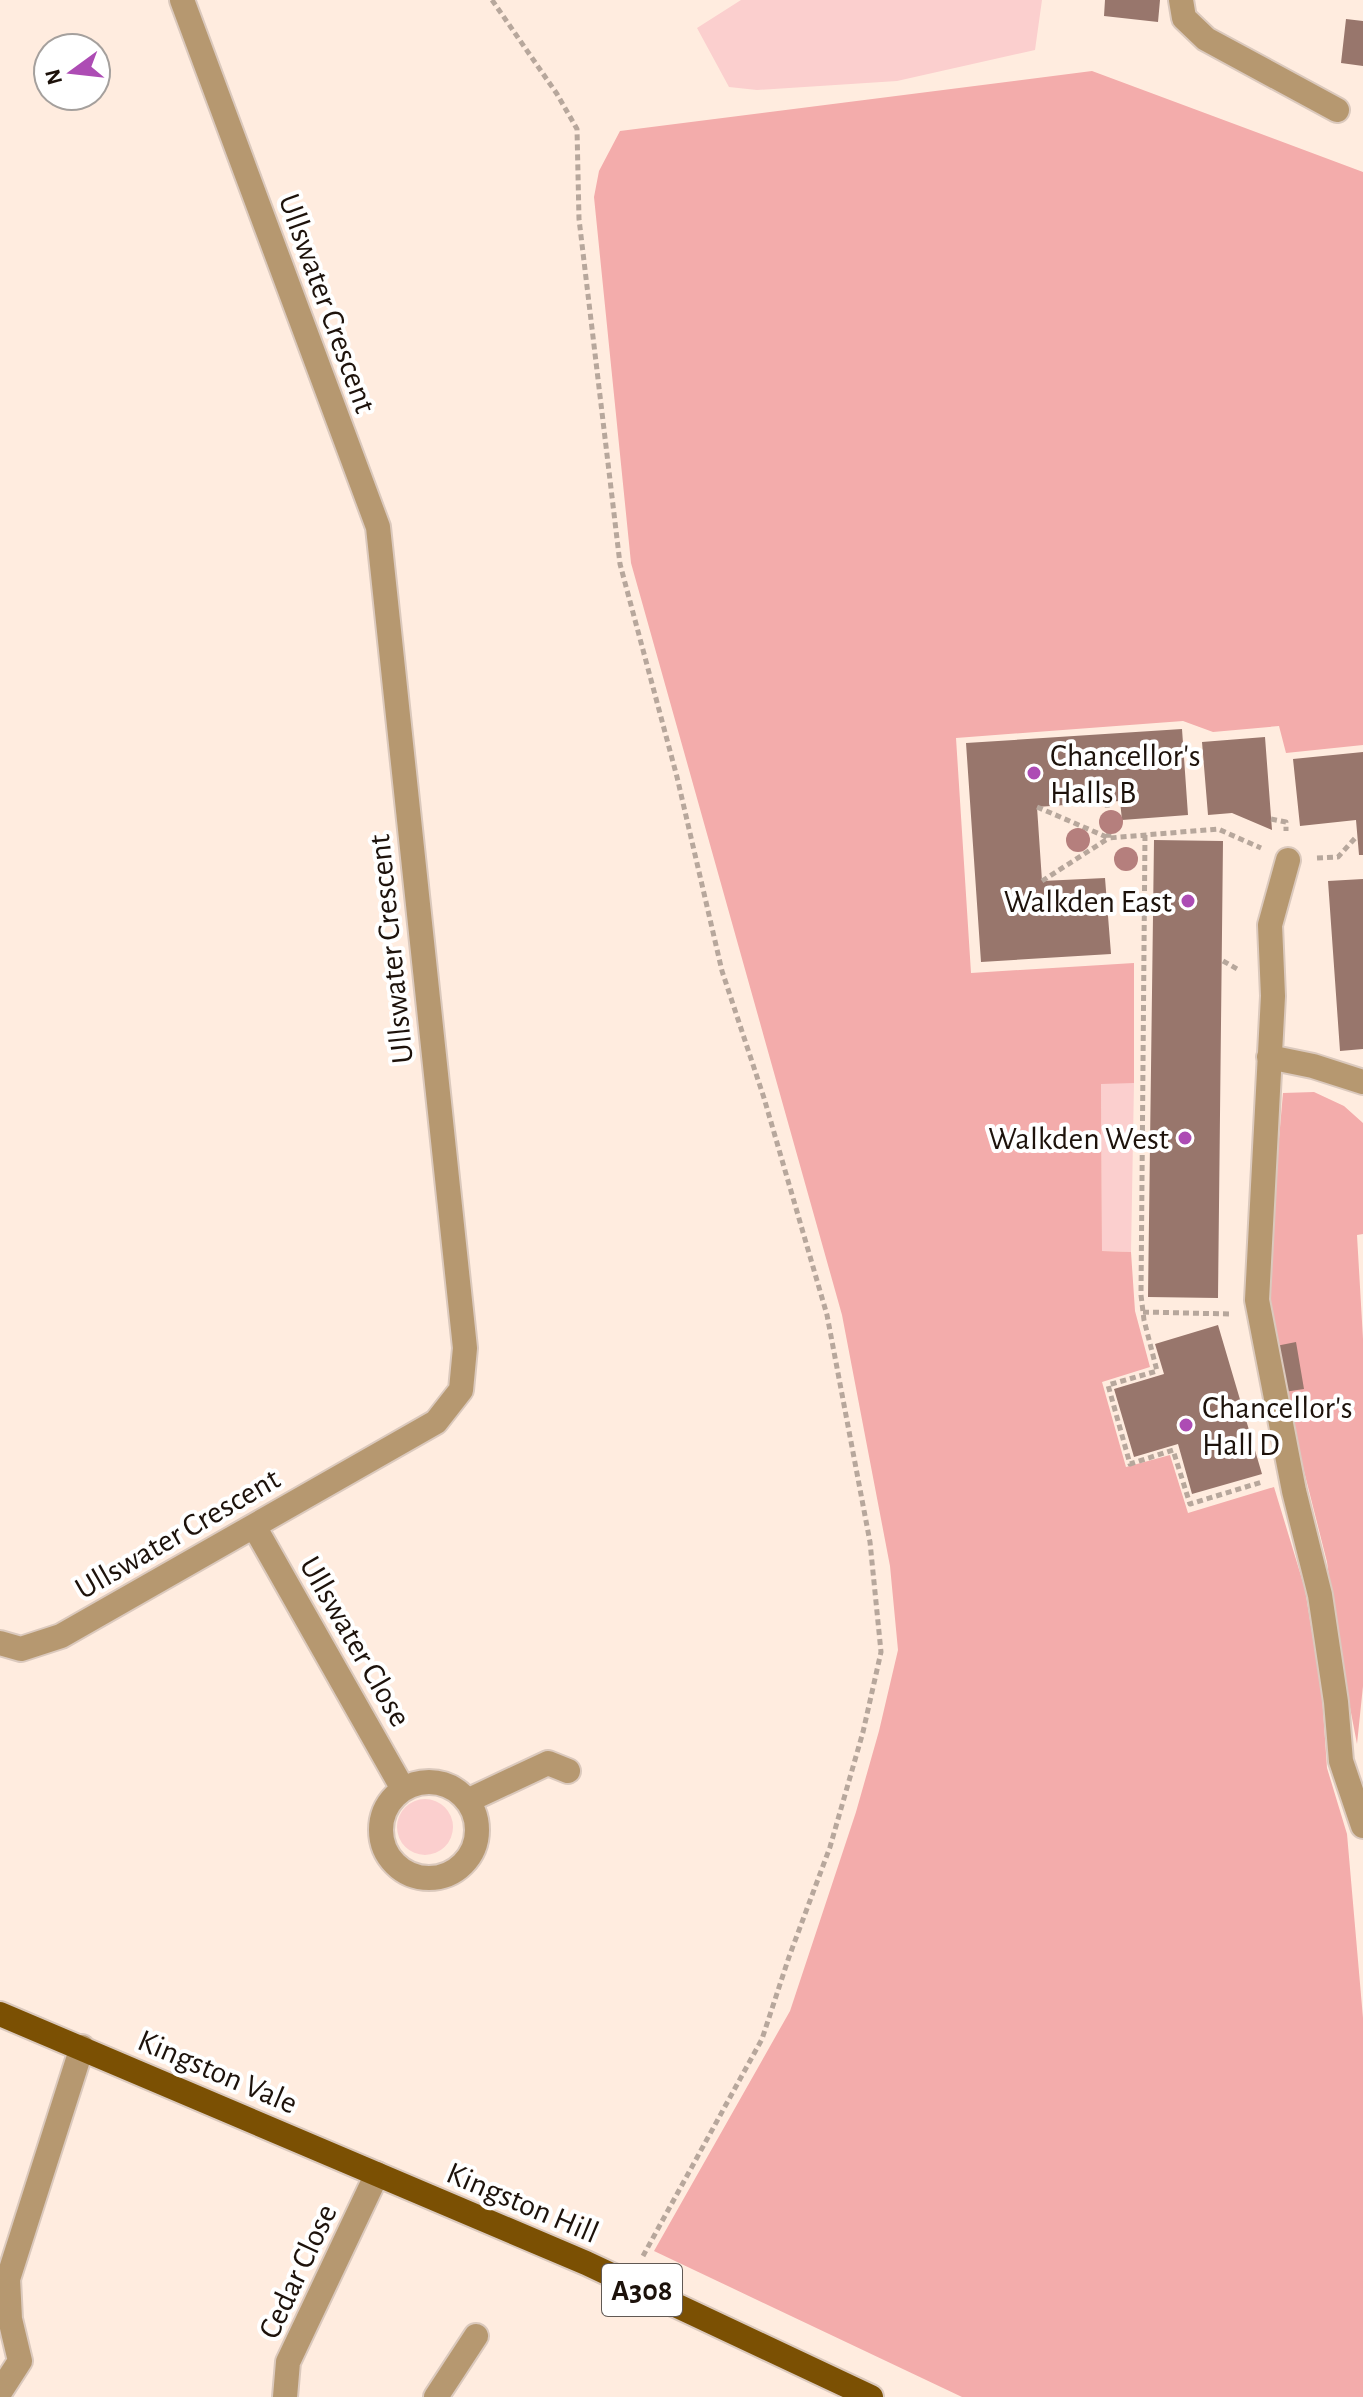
<svg xmlns="http://www.w3.org/2000/svg" width="1363" height="2397" font-family="'Alegreya Sans',sans-serif">
<rect width="100%" height="100%" fill="#ffecdf"/>
<path fill="#fbcfce" d="M 741,0 L 1042,0 L 1035,50 L 897,81 L 757,90 L 729,87 L 697,28 Z
M 1101,1083 L 1134,1083 L 1131,1252 L 1102,1251 Z
M397 1827a28 28 0 1 1 56 0a28 28 0 1 1-56 0Z"/>
<path fill="#f3acab" d="M 1092,71 L 1363,172 L 1363,745 L 1286,753 L 1279,726 L 1213,732 L 1183,721 L 956,738 L 971,973 L 1134,963 L 1134,1083 L 1101,1084 L 1102,1251 L 1131,1252 L 1135,1311 L 1150,1367 L 1102,1382 L 1126,1467 L 1170,1455 L 1188,1513 L 1274,1487 L 1305,1589 L 1322,1695 L 1327,1768 L 1347,1834 L 1363,2018 L 1363,2397 L 962,2397 L 654,2251 L 790,2011 L 856,1812 L 879,1731 L 898,1650 L 890,1566 L 842,1315 L 631,563 L 594,197 L 599,171 L 620,131 Z
M 1314,1092 L 1344,1106 L 1363,1123 L 1363,1234 L 1357,1235 L 1363,1339 L 1363,1686 L 1357,1744 L 1340,1655 L 1327,1562 L 1284,1392 L 1271,1314 L 1268,1278 L 1271,1230 L 1283,1093 Z"/>
<path fill="#98766c" d="M 1105,0 L 1160,0 L 1158,22 L 1104,16 Z
M 1346,19 L 1363,21 L 1363,66 L 1341,63 Z
M 1182,729 L 1188,815 L 1122,820 L 1120,801 L 1037,807 L 1042,881 L 1105,878 L 1111,954 L 981,962 L 966,743 Z
M 1265,737 L 1272,830 L 1232,813 L 1208,815 L 1202,742 Z
M 1363,752 L 1363,855 L 1359,855 L 1356,820 L 1300,826 L 1293,759 Z
M 1154,840 L 1223,841 L 1218,1298 L 1148,1297 Z
M 1363,879 L 1363,1049 L 1340,1051 L 1328,881 Z
M 1218,1325 L 1262,1474 L 1192,1494 L 1178,1444 L 1134,1457 L 1114,1389 L 1164,1374 L 1155,1344 Z
M 1296,1342 L 1304,1389 L 1284,1392 L 1276,1346 Z"/>
<g fill="none" stroke-linecap="round" stroke-linejoin="round">
<defs>
<path id="minor" d="M 1181,0 L 1184,18 L 1206,39 L 1337,110
M 1288,860 L 1270,925 L 1273,996 L 1257,1300 L 1294,1491 L 1320,1595 L 1336,1702 L 1341,1761 L 1363,1826
M 1269,1057 L 1313,1066 L 1363,1082
M 254,1526 L 403,1789
M 0,1643 L 21,1649 L 61,1636 L 436,1422 L 461,1390 L 465,1348 L 378,527 L 182,0
M381 1830a48 48 0 1 1 96 0a48 48 0 1 1-96 0Z
M 467,1801 L 548,1763 L 568,1771
M 0,2392 L 20,2361 L 10,2319 L 8,2279 L 82,2047
M 285,2397 L 288,2362 L 377,2174
M 436,2397 L 476,2336"/>
<path id="major" d="M 0,2014 L 586,2263 L 871,2397"/>
</defs>
<use href="#minor" stroke="#dbc9bd" stroke-width="28"/>
<use href="#major" stroke="#dbc9bd" stroke-width="28"/>
<path stroke="#b7a79c" stroke-width="5" stroke-dasharray="6 4" stroke-linecap="butt" d="M 492,0 L 557,94 L 577,129 L 579,219 L 620,564 L 677,777 L 722,971 L 764,1098 L 827,1315 L 870,1542 L 881,1652 L 863,1732 L 830,1847 L 789,1957 L 762,2039 L 643,2256
M 1037,807 L 1109,838 L 1218,829 L 1261,848
M 1271,819 L 1286,822 L 1286,831
M 1145,835 L 1141,1295 L 1144,1320 L 1157,1371 L 1108,1385 L 1130,1464 L 1173,1450 L 1190,1504 L 1262,1482
M 1317,858 L 1338,857 L 1357,836
M 1042,881 L 1109,838 L 1107,802
M 1223,961 L 1239,970
M 1143,1312 L 1230,1314"/>
<use href="#minor" stroke="#b69870" stroke-width="24"/>
<use href="#major" stroke="#7b5003" stroke-width="24"/>
</g>
<g fill="#b57f7d">
<circle cx="1111" cy="822" r="12"/>
<circle cx="1078" cy="840" r="12"/>
<circle cx="1126" cy="859" r="12"/>
</g>
<g fill="#ad4cb4" stroke="#fff" stroke-width="3">
<circle cx="1034" cy="773" r="8"/>
<circle cx="1188" cy="901" r="8"/>
<circle cx="1185" cy="1138" r="8"/>
<circle cx="1186" cy="1425" r="8"/>
</g>
<g text-anchor="middle" stroke-width="8" stroke-linejoin="round" paint-order="stroke">
<rect fill="#fff" stroke="#615954" stroke-width="2" x="602" y="2264" width="80" height="52" rx="6"/>
<g font-size="30" font-weight="bold" fill="#1d120b">
<text x="642" y="2300">A308</text>
</g>
<g font-size="32" fill="#1d120b" stroke="#fff">
<text transform="translate(328 303) rotate(70)" y="11">Ullswater Crescent</text>
<text transform="translate(390 949) rotate(-96)" y="11">Ullswater Crescent</text>
<text transform="translate(177 1533) rotate(-30)" y="11">Ullswater Crescent</text>
<text transform="translate(356 1641) rotate(60)" y="11">Ullswater Close</text>
<text transform="translate(218 2071) rotate(23)" y="11">Kingston Vale</text>
<text transform="translate(523 2202) rotate(23)" y="11">Kingston Hill</text>
<text transform="translate(297 2271) rotate(-65)" y="11">Cedar Close</text>
</g>
<g font-size="32" fill="#1d120b" stroke="#fff" text-anchor="start">
<text x="1050" y="766">Chancellor's<tspan x="1050" dy="37">Halls B</tspan></text>
<text x="1172" y="912" text-anchor="end">Walkden East</text>
<text x="1169" y="1149" text-anchor="end">Walkden West</text>
<text x="1202" y="1418">Chancellor's<tspan x="1202" dy="37">Hall D</tspan></text>
</g>
</g>
<g transform="translate(72 72) rotate(255)"><circle r="38" fill="#ffffff" stroke="#a5a09d" stroke-width="2"/>
<path d="M0-6L14 30L0 20L-14 30Z" fill="#ad4cb4"/>
<text y="-12" font-size="22" font-weight="bold" text-anchor="middle" fill="#1d120b">N</text>
</g>
</svg>
